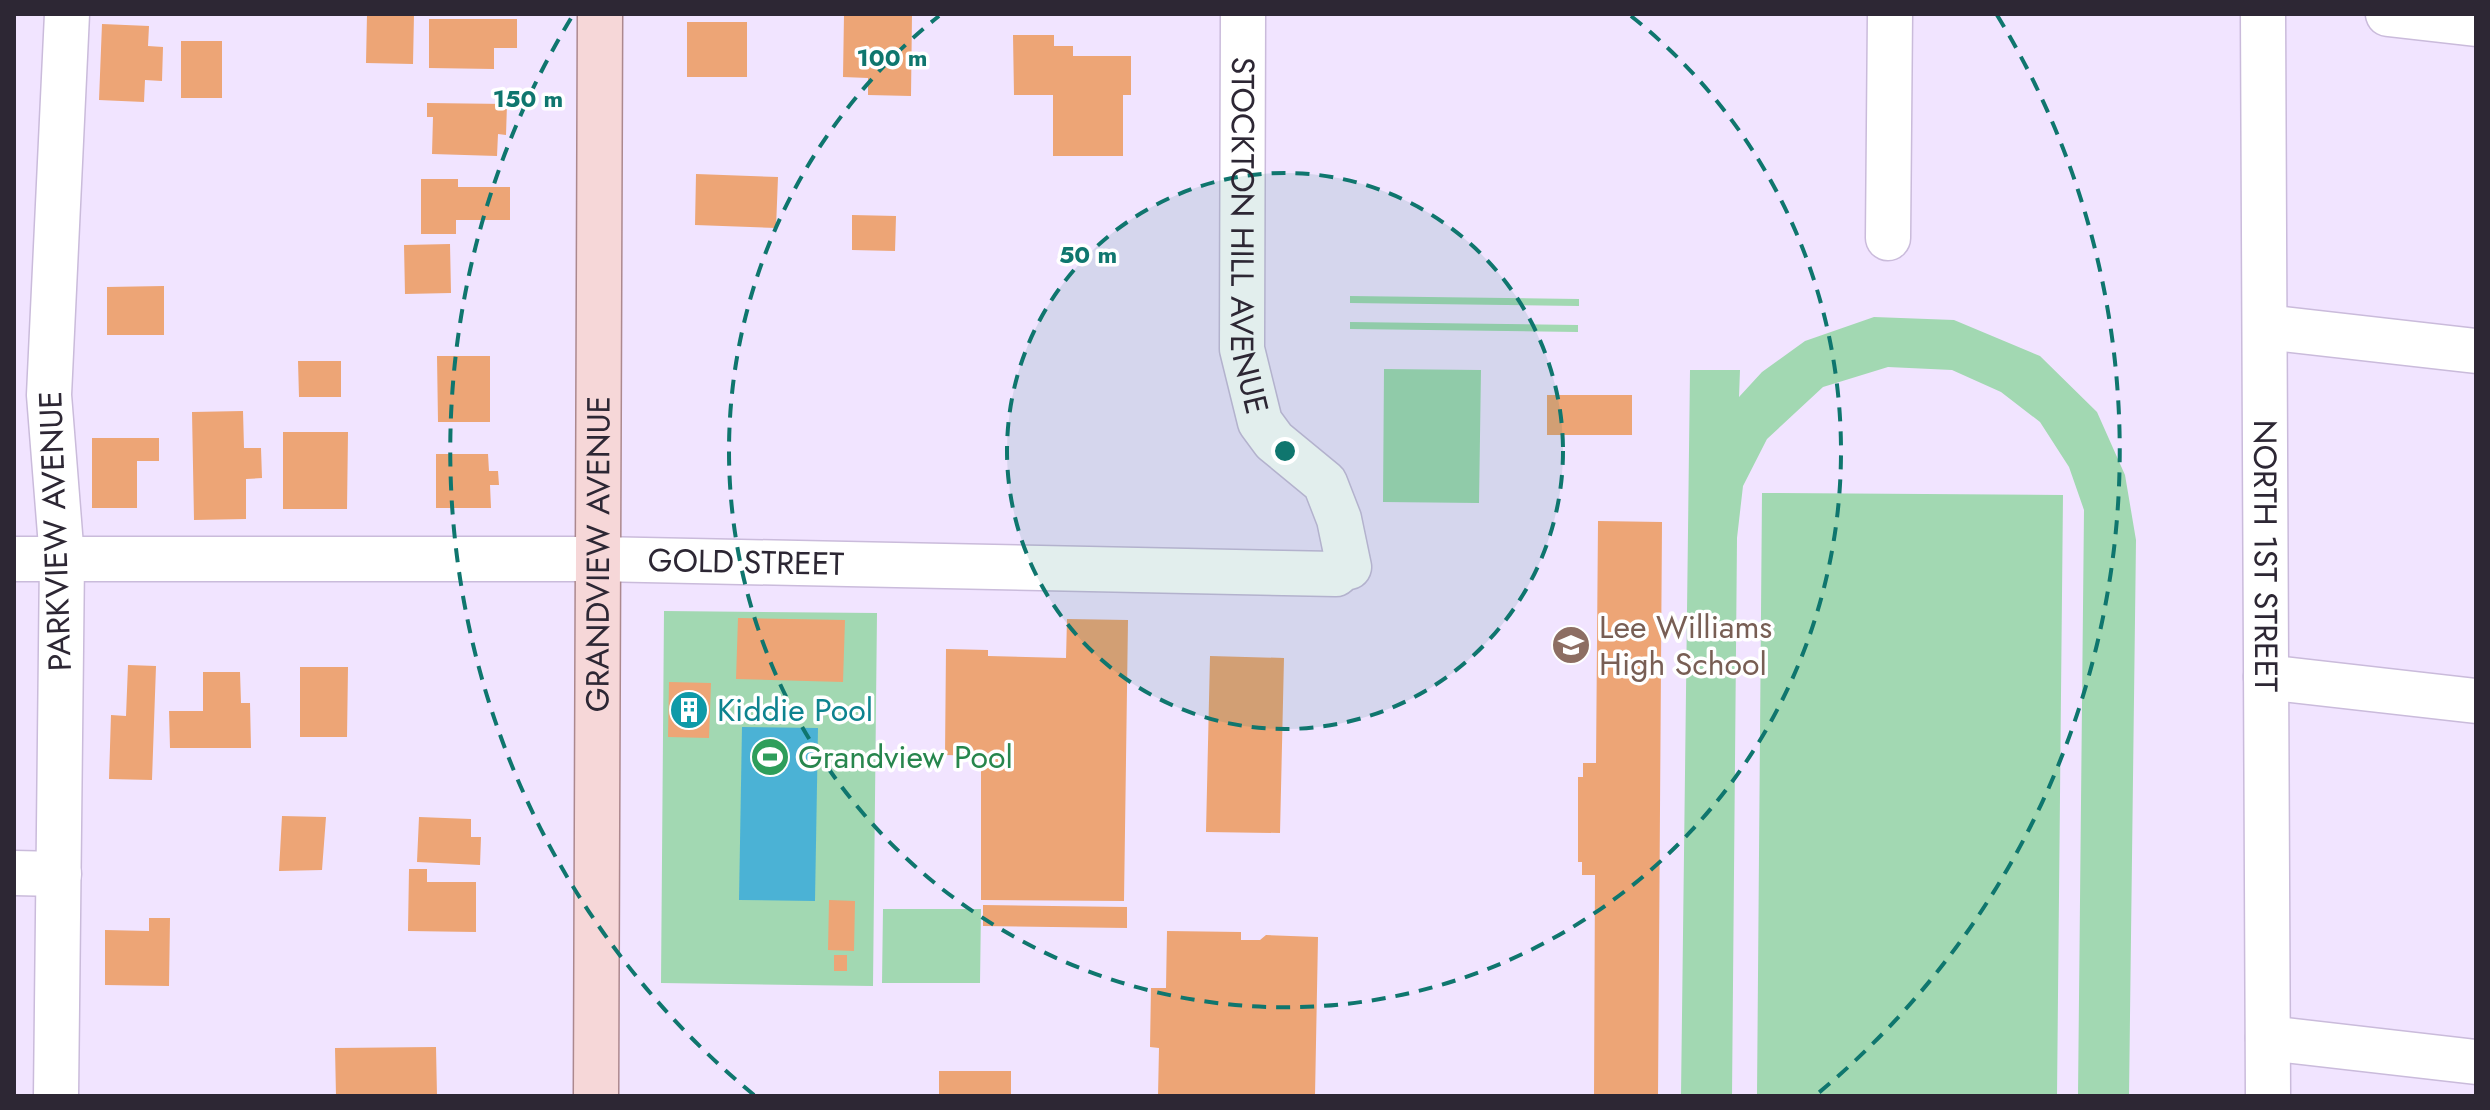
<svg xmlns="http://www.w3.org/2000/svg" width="2490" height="1110" font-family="Jost,sans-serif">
<rect width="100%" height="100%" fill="#f1e4ff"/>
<path fill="#a2d8b2" d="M 1350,296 L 1579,299 L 1579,306 L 1350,303 Z
M 1874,317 L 1954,320 L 2040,356 L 2097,412 L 2125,475 L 2136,540 L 2129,1096 L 2078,1096 L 2084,510 L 2069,467 L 2040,422 L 2001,392 L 1952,370 L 1888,367 L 1823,387 L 1767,439 L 1743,486 L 1737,538 L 1732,1096 L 1681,1096 L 1690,370 L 1740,370 L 1739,397 L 1762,372 L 1805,341 Z
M 1350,322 L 1578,325 L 1578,332 L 1350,329 Z
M 1384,369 L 1481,370 L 1479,503 L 1383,502 Z
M 1762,493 L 2063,495 L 2057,1096 L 1757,1096 Z
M 664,611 L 877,613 L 873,986 L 661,983 Z
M 883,909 L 981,909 L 980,983 L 882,983 Z"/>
<path fill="#4bb2d5" d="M 742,727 L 818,728 L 815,901 L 739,900 Z"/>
<path fill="#eda576" d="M 367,14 L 414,14 L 413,64 L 366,63 Z
M 844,14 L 912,14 L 911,96 L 868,95 L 868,78 L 843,77 Z
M 429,19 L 517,19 L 517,48 L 494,48 L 494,69 L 429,68 Z
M 687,22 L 747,22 L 747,77 L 687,77 Z
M 102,24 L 149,26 L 148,46 L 163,47 L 162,81 L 145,80 L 144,102 L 99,100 Z
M 1013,35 L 1054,35 L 1054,46 L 1073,46 L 1073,56 L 1131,56 L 1131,95 L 1123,95 L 1123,156 L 1053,156 L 1053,95 L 1014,95 Z
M 181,41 L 222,41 L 222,98 L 181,98 Z
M 427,103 L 507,104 L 506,135 L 498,134 L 497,156 L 432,154 L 433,117 L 427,117 Z
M 696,174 L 778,177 L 776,228 L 695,225 Z
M 421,179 L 458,179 L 458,187 L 510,187 L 510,220 L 456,220 L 456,234 L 421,234 Z
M 852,215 L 896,216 L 895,251 L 852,250 Z
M 450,244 L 451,293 L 405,294 L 404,245 Z
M 164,286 L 164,335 L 107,335 L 107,287 Z
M 437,356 L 490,356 L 490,422 L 438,422 Z
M 298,361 L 341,361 L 341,397 L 299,397 Z
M 1547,395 L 1632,395 L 1632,435 L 1547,435 Z
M 243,411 L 244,448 L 261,448 L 262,478 L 246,479 L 246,519 L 194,520 L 192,412 Z
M 283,432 L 348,432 L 347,509 L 283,509 Z
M 92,438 L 159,438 L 159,461 L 137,461 L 137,508 L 92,508 Z
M 436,454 L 488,454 L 489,471 L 498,471 L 499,485 L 490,485 L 491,508 L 436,508 Z
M 1598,521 L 1662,522 L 1658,1096 L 1594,1096 L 1595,875 L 1582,875 L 1582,862 L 1578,862 L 1578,777 L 1583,777 L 1583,763 L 1596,763 Z
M 738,618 L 845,620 L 843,682 L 736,679 Z
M 1067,619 L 1128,620 L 1124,901 L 981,900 L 981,756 L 945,755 L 946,649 L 988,650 L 988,656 L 1066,658 Z
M 1210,656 L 1284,658 L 1280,833 L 1206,832 Z
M 128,665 L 156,666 L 152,780 L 109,779 L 111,715 L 126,716 Z
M 300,667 L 348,667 L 347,737 L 300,737 Z
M 203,672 L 240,672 L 241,703 L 250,703 L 251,748 L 170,748 L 169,711 L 203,711 Z
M 669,682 L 711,683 L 709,738 L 668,737 Z
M 282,816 L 326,817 L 322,870 L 279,871 Z
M 419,817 L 471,819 L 471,837 L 481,837 L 480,865 L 417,862 Z
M 409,869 L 427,869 L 427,882 L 476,882 L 476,932 L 408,931 Z
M 829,900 L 855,901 L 854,951 L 828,950 Z
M 983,905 L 1127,907 L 1127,928 L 983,926 Z
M 149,918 L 170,918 L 169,986 L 105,985 L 105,930 L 149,931 Z
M 1167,931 L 1241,932 L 1241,940 L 1260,940 L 1266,935 L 1318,937 L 1315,1096 L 1158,1096 L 1159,1048 L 1150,1047 L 1151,988 L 1166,988 Z
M 834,955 L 847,955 L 847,971 L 834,971 Z
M 436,1047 L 437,1096 L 336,1096 L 335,1048 Z
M 939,1071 L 1011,1071 L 1011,1096 L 939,1096 Z"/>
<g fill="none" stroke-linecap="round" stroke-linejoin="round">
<defs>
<g id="minor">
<path id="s1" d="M 1243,14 L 1242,349 L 1260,422 L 1274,441 L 1325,483 L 1339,519 L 1349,567"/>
<path id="s2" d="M 2263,14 L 2268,1096"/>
<path d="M 2388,14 L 2476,24"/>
<path d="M 1888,238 L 1890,14"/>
<path d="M 2265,327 L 2476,351"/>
<path id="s3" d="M 14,559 L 597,559 L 1336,574"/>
<path d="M 2266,677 L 2476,701"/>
<path d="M 14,873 L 59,874"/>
<path d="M 2268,1038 L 2476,1062"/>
<path d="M 56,1096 L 62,559 L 49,395 L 67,14"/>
</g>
<g id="major">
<path id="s4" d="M 596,1096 L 600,14"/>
</g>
</defs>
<use href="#minor" stroke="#cabbdb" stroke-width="47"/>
<use href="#major" stroke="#ac888e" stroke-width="47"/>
<use href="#minor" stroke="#fff" stroke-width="44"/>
<use href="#major" stroke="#f6d7d8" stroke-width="44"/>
</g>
<circle cx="1285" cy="451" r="278" fill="#0f766e" fill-opacity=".12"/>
<g fill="none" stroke="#0f766e" stroke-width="4" stroke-dasharray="14 10">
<circle cx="1285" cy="451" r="278"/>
<path d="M1631 16A556 556 0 1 1 939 16"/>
<path d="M754 1095A835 835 0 0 1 573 15M1997 15A835 835 0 0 1 1816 1095"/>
</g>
<defs>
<symbol id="school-disc" viewBox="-11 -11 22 22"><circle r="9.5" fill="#8d6e63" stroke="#fff"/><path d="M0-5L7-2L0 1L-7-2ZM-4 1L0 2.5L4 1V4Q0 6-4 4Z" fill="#fff"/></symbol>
<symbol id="building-disc" viewBox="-11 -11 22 22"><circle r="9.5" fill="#0f9aa8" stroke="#fff"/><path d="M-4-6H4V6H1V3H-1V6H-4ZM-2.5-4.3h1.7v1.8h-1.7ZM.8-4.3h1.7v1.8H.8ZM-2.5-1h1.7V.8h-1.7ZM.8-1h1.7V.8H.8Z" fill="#fff"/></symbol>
<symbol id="stadium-disc" viewBox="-11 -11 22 22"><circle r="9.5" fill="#2e9e5b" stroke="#fff"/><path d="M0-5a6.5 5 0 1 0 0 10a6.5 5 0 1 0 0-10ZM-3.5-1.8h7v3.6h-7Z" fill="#fff"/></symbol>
</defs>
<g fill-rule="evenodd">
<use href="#school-disc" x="1549" y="623" width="44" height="44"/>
<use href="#building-disc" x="667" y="688" width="44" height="44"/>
<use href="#stadium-disc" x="748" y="735" width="44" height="44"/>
</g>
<g text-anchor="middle" stroke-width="7" stroke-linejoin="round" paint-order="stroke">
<g font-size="32" fill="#2d2734" stroke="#fff">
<text dy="11" stroke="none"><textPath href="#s1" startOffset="222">STOCKTON HILL AVENUE</textPath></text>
<text transform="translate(55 531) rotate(-92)" y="11">PARKVIEW AVENUE</text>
<text dy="11" stroke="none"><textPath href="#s4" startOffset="542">GRANDVIEW AVENUE</textPath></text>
<text dy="11" stroke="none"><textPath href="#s2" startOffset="542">NORTH 1ST STREET</textPath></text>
<text dy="11" stroke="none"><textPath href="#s3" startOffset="732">GOLD STREET</textPath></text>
</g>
<g font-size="32" fill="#785e54" stroke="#fff" text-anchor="start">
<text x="1599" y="638">Lee Williams<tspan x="1599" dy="37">High School</tspan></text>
</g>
<g font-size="32" fill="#0d838f" stroke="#fff" text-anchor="start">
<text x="717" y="721">Kiddie Pool</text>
</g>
<g font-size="32" fill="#27864d" stroke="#fff" text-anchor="start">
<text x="798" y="768">Grandview Pool</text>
</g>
</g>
<circle cx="1285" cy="451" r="12" fill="#0f766e" stroke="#fff" stroke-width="4"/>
<g font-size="24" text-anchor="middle" font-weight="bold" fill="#0f766e" stroke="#fff" stroke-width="7" stroke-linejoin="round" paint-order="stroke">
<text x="892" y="66">100 m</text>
<text x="528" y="107">150 m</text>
<text x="1088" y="263">50 m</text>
</g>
<rect width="2490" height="1110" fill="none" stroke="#2d2734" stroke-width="32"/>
</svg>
